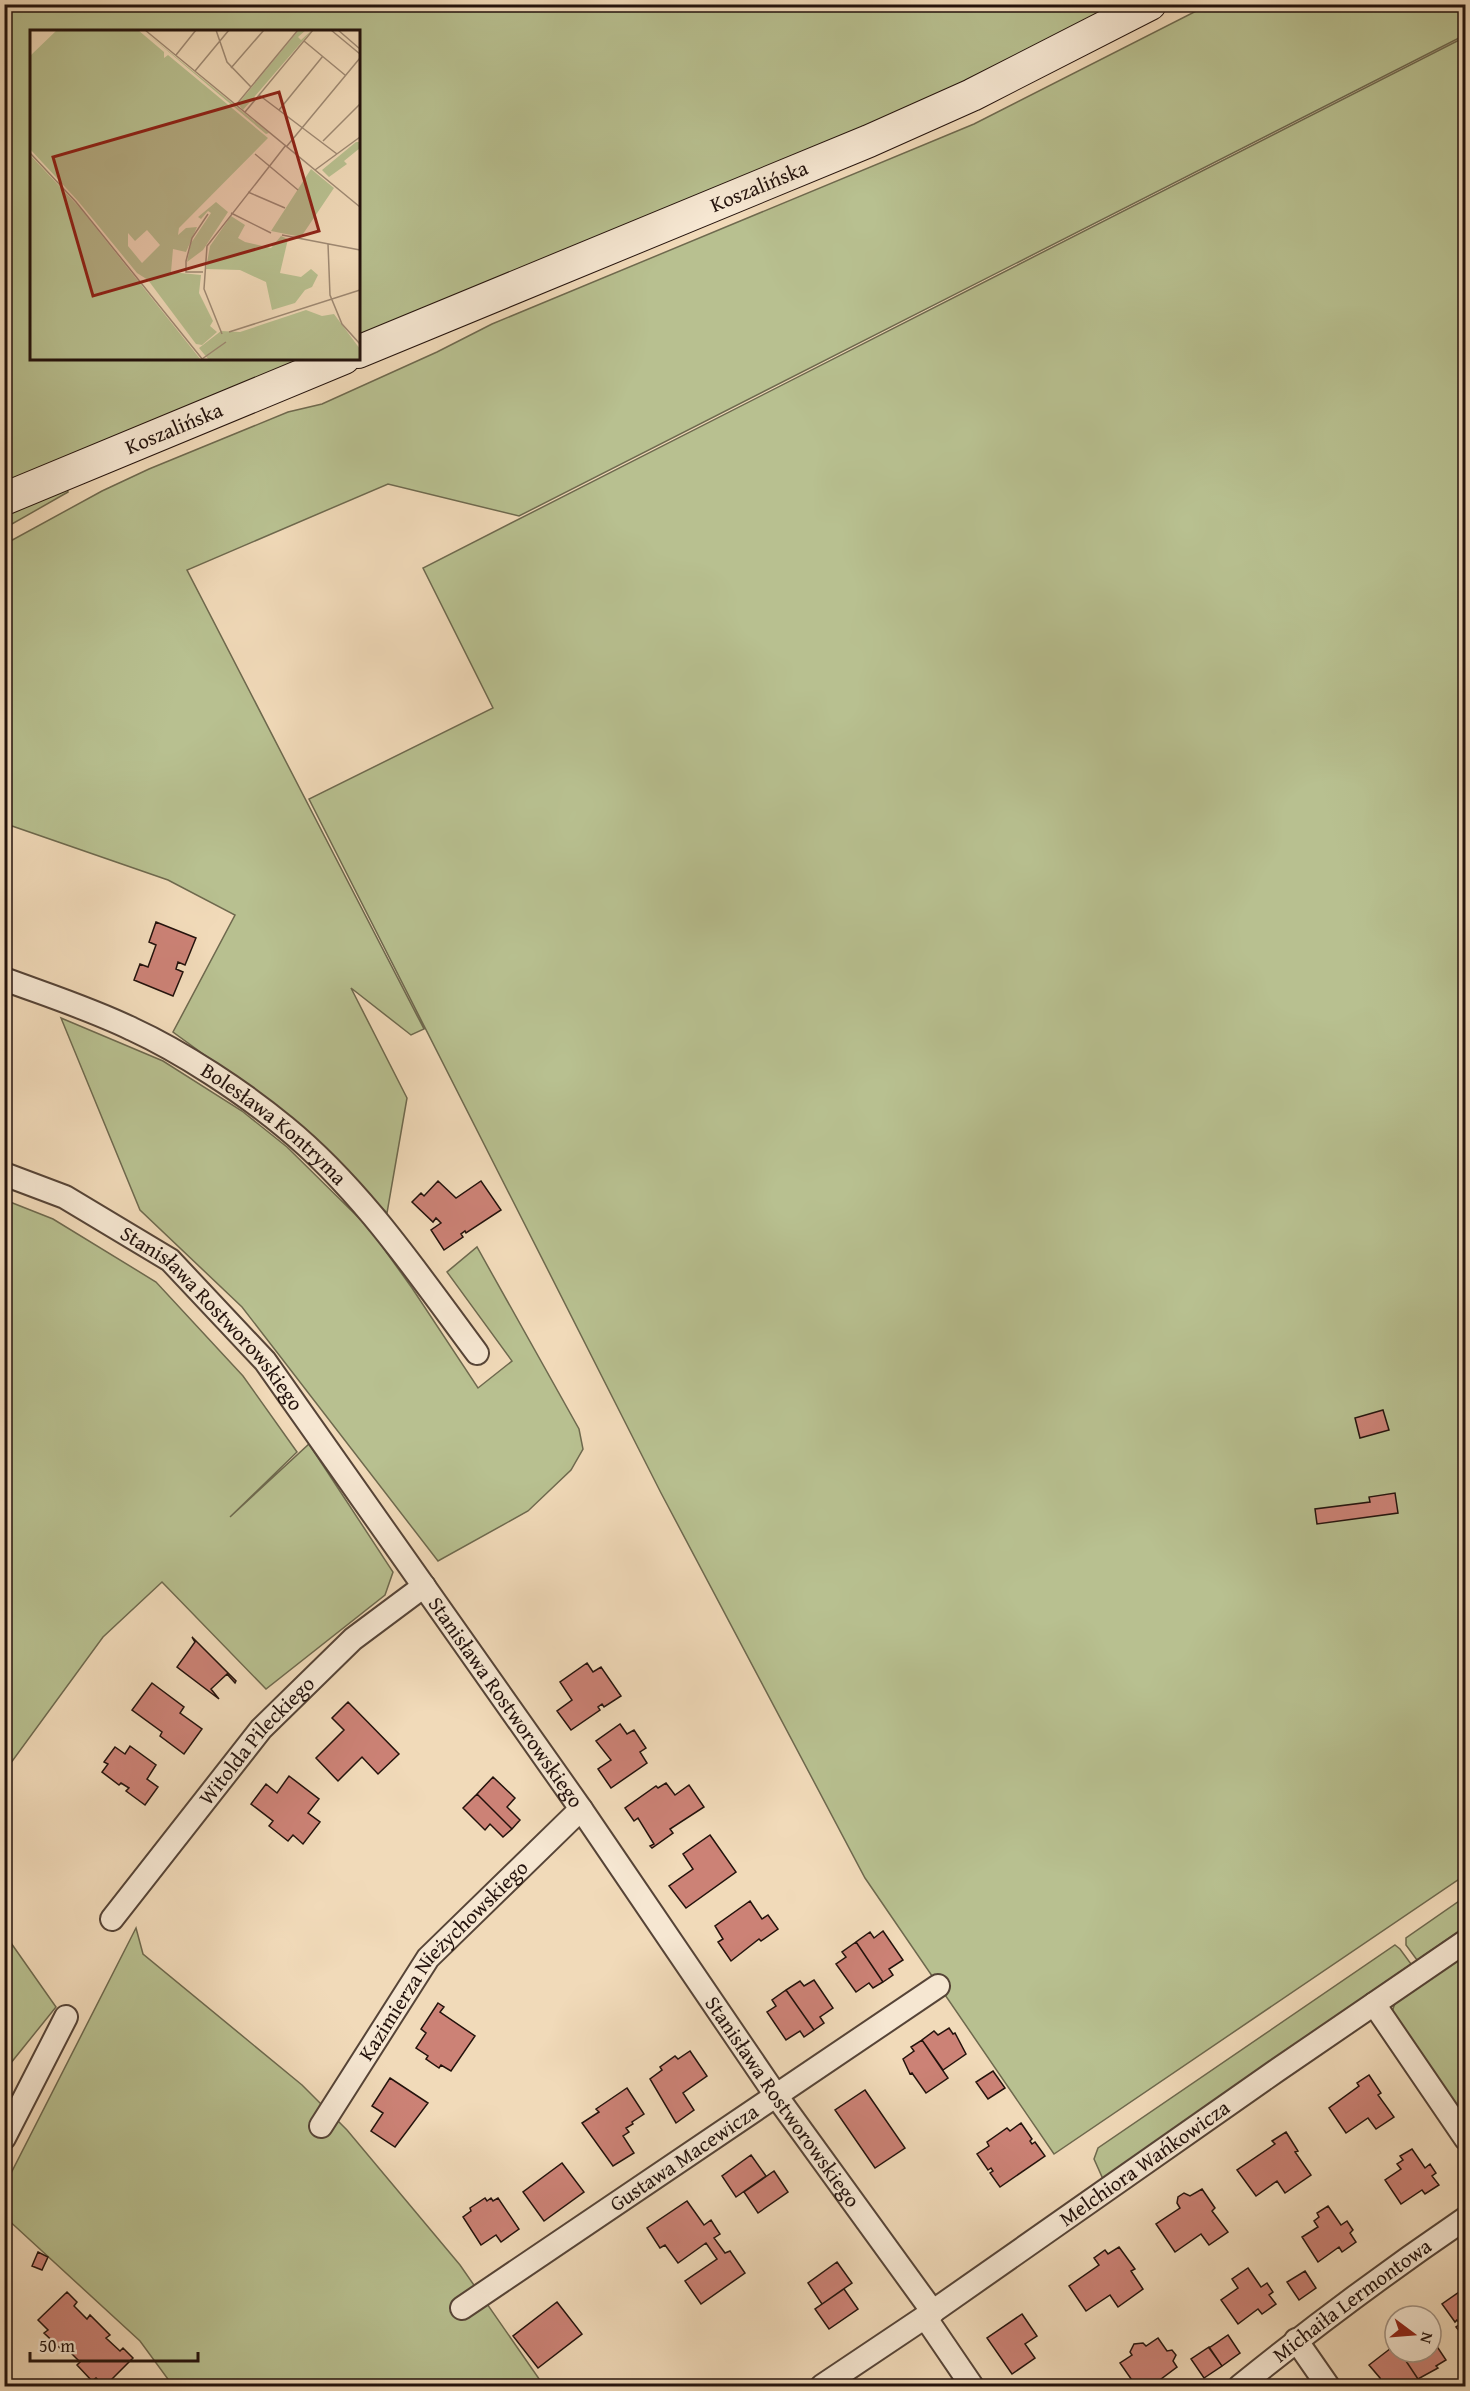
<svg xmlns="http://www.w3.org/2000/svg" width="1470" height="2391" font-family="'Gentium Book Plus',serif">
<rect width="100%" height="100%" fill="#f1dab9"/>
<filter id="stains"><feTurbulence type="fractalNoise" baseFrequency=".00333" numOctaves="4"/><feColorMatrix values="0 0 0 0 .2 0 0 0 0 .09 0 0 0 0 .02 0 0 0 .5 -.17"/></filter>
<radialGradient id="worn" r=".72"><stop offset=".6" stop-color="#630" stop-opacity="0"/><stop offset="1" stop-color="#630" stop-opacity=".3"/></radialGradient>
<path fill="#b8c090" stroke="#6e694e" stroke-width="1.5" d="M 4,5 L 1121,5 L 899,113 L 359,338 L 358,32 L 32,32 L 32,358 L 308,359 L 5,483 Z
M 1208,5 L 1465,5 L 1465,35 L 519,516 L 388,484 L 187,570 L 424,1029 L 411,1035 L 351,988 L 407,1098 L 387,1213 L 288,1116 L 173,1032 L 235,915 L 168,880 L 12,826 L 5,842 L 5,544 L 102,491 L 149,469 L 288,412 L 322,404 L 437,352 L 492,324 L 974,124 Z
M 1465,37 L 1465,1875 L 1054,2154 L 865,1878 L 661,1493 L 309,799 L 493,708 L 423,568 Z
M 67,487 L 68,492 L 5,528 L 5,513 Z
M 61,1018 L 163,1061 L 242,1111 L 287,1147 L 369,1228 L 412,1288 L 478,1388 L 512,1361 L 447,1272 L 477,1247 L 579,1429 L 583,1449 L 571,1470 L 528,1511 L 438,1561 L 242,1307 L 140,1210 Z
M 5,1200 L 53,1219 L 156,1282 L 243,1376 L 297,1452 L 230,1517 L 309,1444 L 393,1572 L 385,1595 L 266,1689 L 162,1582 L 103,1637 L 5,1771 Z
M 1465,1897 L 1465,1927 L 1417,1960 L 1406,1945 L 1406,1938 Z
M 136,1928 L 143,1954 L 302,2085 L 347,2130 L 460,2265 L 544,2386 L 173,2386 L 140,2341 L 5,2217 L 4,2187 Z
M 4,1933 L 56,2007 L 10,2064 L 4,2062 Z
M 1395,1945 L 1400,1949 L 1411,1964 L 1103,2179 L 1094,2159 L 1098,2148 Z
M 1460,1957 L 1465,1959 L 1465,2127 L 1392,2012 L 1395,2003 Z"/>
<path fill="#cc8276" stroke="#23120c" stroke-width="1.5" d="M 156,922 L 196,938 L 185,965 L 178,962 L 176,969 L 183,972 L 173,996 L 134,980 L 140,964 L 148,967 L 156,945 L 149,942 Z
M 438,1181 L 456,1198 L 481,1181 L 501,1210 L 466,1233 L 465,1231 L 461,1234 L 463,1237 L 444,1250 L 431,1230 L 441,1223 L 436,1218 L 433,1222 L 412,1202 L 421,1193 L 424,1196 Z
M 1383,1410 L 1389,1430 L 1360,1438 L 1355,1418 Z
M 1395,1493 L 1398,1513 L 1317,1524 L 1315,1509 L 1370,1502 L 1369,1497 Z
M 192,1637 L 236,1681 L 235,1683 L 227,1674 L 211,1689 L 219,1699 L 177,1667 L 195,1642 Z
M 587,1663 L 593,1672 L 601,1667 L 621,1696 L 604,1707 L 602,1704 L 598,1707 L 600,1710 L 571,1730 L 557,1711 L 572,1700 L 560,1682 Z
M 152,1683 L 184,1707 L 180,1713 L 202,1729 L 184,1754 L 160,1736 L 162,1732 L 132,1710 Z
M 348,1702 L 399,1754 L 378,1774 L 362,1757 L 338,1781 L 316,1758 L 344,1730 L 332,1718 Z
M 620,1724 L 627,1734 L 634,1730 L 646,1748 L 640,1752 L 647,1763 L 611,1788 L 598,1769 L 611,1760 L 596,1741 Z
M 130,1746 L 156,1765 L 147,1779 L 158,1787 L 145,1805 L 126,1791 L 129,1788 L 121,1783 L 119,1785 L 102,1772 L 108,1764 L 104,1762 L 115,1747 L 125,1754 Z
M 289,1776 L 319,1799 L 308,1813 L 320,1822 L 303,1844 L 293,1835 L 288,1841 L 269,1826 L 273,1821 L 251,1804 L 266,1784 L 277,1793 Z
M 493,1777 L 515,1798 L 507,1807 L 520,1820 L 512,1829 L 477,1794 Z
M 666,1783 L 675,1795 L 689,1785 L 704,1807 L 670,1829 L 673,1833 L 652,1848 L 650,1846 L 654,1844 L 638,1818 L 634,1821 L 625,1808 L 656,1786 L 658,1788 Z
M 477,1794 L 512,1829 L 503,1837 L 490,1824 L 485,1830 L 463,1808 Z
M 710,1835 L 736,1872 L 686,1908 L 669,1886 L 693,1869 L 683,1854 Z
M 750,1901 L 762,1919 L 768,1915 L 778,1929 L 761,1941 L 759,1939 L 731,1961 L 718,1942 L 723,1939 L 715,1926 Z
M 883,1931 L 903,1960 L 889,1969 L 893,1975 L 883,1982 L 856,1942 L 870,1932 L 874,1938 Z
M 856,1942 L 883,1982 L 873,1988 L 869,1983 L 856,1992 L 836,1964 L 846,1957 L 842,1952 Z
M 814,1980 L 833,2008 L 820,2017 L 824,2023 L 814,2030 L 786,1990 L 800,1981 L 804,1986 Z
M 786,1990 L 814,2030 L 804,2037 L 800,2031 L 786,2040 L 767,2012 L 776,2006 L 772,2000 Z
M 438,2003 L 444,2007 L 440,2012 L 475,2036 L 451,2071 L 441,2065 L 439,2068 L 426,2059 L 428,2056 L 416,2048 L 426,2033 L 421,2029 Z
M 949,2028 L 953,2034 L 955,2033 L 966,2054 L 943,2070 L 922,2040 L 934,2031 L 938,2035 Z
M 922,2040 L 948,2078 L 926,2093 L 912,2073 L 910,2074 L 903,2059 L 914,2051 L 911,2047 Z
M 690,2051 L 707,2076 L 683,2093 L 694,2110 L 676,2123 L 650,2079 L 662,2070 L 660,2067 L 675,2056 L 678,2059 Z
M 993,2071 L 1005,2088 L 988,2099 L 976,2082 Z
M 1369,2075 L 1381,2093 L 1378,2095 L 1394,2117 L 1376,2129 L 1368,2118 L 1346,2133 L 1329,2108 L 1359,2086 L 1357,2083 Z
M 390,2078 L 428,2103 L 395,2147 L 371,2131 L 383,2113 L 372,2106 Z
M 627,2088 L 644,2114 L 632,2122 L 633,2124 L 626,2128 L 629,2132 L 623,2136 L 634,2153 L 613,2166 L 582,2123 L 599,2112 L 596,2109 Z
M 865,2090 L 905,2148 L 875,2168 L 835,2110 Z
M 1021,2123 L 1032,2139 L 1030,2141 L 1032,2144 L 1035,2142 L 1045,2156 L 1000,2187 L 990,2173 L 993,2171 L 991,2168 L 988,2170 L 977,2154 L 989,2146 L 987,2142 L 1007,2128 L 1010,2131 Z
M 1286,2132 L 1298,2151 L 1295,2152 L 1311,2175 L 1285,2193 L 1277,2181 L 1256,2196 L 1237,2170 L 1275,2144 L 1272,2141 Z
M 1412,2149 L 1425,2168 L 1430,2164 L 1436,2173 L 1432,2176 L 1439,2185 L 1425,2194 L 1422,2190 L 1401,2204 L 1385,2180 L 1401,2169 L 1397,2164 L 1403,2160 L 1400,2156 Z
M 751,2155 L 766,2176 L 736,2197 L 722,2176 Z
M 562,2163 L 584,2192 L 544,2221 L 523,2192 Z
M 774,2171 L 788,2192 L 758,2213 L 744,2192 Z
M 1202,2189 L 1215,2208 L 1212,2211 L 1228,2232 L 1209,2245 L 1201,2234 L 1175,2252 L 1156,2224 L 1180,2208 L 1177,2203 L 1178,2197 L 1184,2193 L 1190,2196 Z
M 485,2198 L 487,2201 L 491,2198 L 493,2201 L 498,2198 L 519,2229 L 501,2242 L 496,2235 L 481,2245 L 463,2217 L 471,2211 L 470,2208 Z
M 687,2201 L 704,2225 L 711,2220 L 720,2234 L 714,2238 L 725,2253 L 730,2251 L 745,2273 L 701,2304 L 685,2281 L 717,2259 L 706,2243 L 678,2263 L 665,2245 L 660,2248 L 647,2228 Z
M 1328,2206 L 1341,2225 L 1347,2221 L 1353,2230 L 1350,2233 L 1356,2242 L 1342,2252 L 1339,2247 L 1318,2262 L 1302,2237 L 1318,2227 L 1314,2221 L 1319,2217 L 1317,2213 Z
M 1119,2247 L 1135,2269 L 1131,2271 L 1143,2289 L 1118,2307 L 1110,2295 L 1086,2311 L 1069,2286 L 1099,2265 L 1094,2258 L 1105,2250 L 1108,2254 Z
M 38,2252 L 48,2257 L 42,2270 L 32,2266 Z
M 837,2262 L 852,2283 L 822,2304 L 808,2283 Z
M 1248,2268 L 1261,2287 L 1267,2283 L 1273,2292 L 1269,2295 L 1276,2304 L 1262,2314 L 1258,2309 L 1238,2324 L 1221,2300 L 1238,2288 L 1232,2279 Z
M 1305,2271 L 1316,2288 L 1299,2300 L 1287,2282 Z
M 844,2289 L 858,2309 L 829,2329 L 815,2309 Z
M 1462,2290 L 1466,2294 L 1466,2340 L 1456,2327 L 1460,2324 L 1457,2320 L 1455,2322 L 1442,2304 Z
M 67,2292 L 77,2302 L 74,2306 L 87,2319 L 90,2315 L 110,2335 L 106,2338 L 120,2351 L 123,2348 L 133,2358 L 105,2386 L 96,2378 L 92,2381 L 77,2365 L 80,2362 L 63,2345 L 60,2348 L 44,2333 L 48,2330 L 38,2320 Z
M 557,2302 L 582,2334 L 538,2368 L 513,2336 Z
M 1022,2314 L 1037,2336 L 1025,2344 L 1035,2358 L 1012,2374 L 987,2338 Z
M 1228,2335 L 1240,2353 L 1222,2366 L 1209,2348 Z
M 1158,2338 L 1167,2351 L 1172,2350 L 1176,2355 L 1173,2361 L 1177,2367 L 1153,2385 L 1136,2386 L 1120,2363 L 1132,2355 L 1130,2352 L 1134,2344 L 1143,2343 L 1146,2346 Z
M 1434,2342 L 1446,2360 L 1436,2366 L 1438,2368 L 1418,2379 L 1400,2352 L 1431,2352 L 1431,2344 Z
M 1395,2345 L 1395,2352 L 1400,2352 L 1418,2379 L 1407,2386 L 1383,2386 L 1380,2378 L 1369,2365 Z
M 1209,2347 L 1222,2366 L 1204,2378 L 1191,2359 Z"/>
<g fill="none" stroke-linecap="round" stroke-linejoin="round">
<defs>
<g id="street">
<path id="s1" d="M 4,979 C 47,995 91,1009 132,1029 C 182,1052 243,1092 285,1127 C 362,1190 418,1274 477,1353"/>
<path id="s2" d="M 4,1174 L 65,1197 L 170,1260 L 265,1361 L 581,1809 L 777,2097 L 933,2312"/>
<path id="s3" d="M 112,1919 L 261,1729 L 353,1639 L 424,1586"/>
<path d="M 1374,2004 L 1466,2139"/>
<path id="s4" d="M 321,2126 L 428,1958 L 581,1809"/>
<path d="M 4,2138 L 66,2017"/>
<path id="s5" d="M 462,2308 L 938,1986"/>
<path d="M 925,2317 L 972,2386"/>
<path d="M 1296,2340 L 1328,2386"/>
<path id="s6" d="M 822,2386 L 925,2317 L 1276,2071 L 1466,1941"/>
<path id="s7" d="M 1240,2386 C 1313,2327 1388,2271 1466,2218"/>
</g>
<g id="secondary">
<path id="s8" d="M 358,352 L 869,141 L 972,95 L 1150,4"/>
<path id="s9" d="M 4,499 L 344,358"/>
</g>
</defs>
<use href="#street" stroke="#564437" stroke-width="26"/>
<use href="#secondary" stroke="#23120c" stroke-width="34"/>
<use href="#street" stroke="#f6e7d2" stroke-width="22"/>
<use href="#secondary" stroke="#f6e7d2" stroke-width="32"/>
</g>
<g text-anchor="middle" stroke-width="4.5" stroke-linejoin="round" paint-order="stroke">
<g font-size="21" fill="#23120c" stroke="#f6e7d2">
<text dy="7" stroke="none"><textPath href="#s8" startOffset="434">Koszalińska</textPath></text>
<text dy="7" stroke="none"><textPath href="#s9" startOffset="184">Koszalińska</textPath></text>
<text dy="7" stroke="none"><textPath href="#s1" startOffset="309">Bolesława Kontryma</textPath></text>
<text dy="7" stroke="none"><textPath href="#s2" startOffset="258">Stanisława Rostworowskiego</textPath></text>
<text dy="7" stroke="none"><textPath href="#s2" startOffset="744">Stanisława Rostworowskiego</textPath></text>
<text dy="7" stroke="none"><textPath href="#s3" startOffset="230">Witolda Pileckiego</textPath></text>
<text dy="7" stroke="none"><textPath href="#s4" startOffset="207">Kazimierza Nieżychowskiego</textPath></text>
<text dy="7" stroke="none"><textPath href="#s2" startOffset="1230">Stanisława Rostworowskiego</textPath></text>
<text dy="7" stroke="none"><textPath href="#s5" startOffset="268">Gustawa Macewicza</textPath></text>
<text dy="7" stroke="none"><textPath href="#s6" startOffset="392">Melchiora Wańkowicza</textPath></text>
<text dy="7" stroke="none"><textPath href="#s7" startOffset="141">Michaiła Lermontowa</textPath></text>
</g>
</g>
<g transform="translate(30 30)">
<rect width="330" height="330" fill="#f1dab9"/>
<path d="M 27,0 L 108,0 L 134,22 L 134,28 L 138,25 L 238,108 L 149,198 L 148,205 L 156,198 L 167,197 L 156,222 L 143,219 L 141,242 L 171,245 L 169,263 L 183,291 L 180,296 L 187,302 L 172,315 L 166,314 L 118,250 L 107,243 L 48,171 L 0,119 L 0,26 ZM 117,200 L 130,215 L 112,233 L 98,216 L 98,203 L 105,211 ZM 269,0 L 276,0 L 268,7 L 271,10 L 282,0 L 213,80 L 208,74 ZM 115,2 L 239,103 L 236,104 ZM 326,112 L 330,112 L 330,118 L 314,131 L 317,134 L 299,147 L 292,140 ZM 0,125 L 50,178 L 171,330 L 0,330 ZM 281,139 L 304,158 L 271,207 L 241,201 ZM 186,172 L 198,182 L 173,220 L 157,232 L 161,213 L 181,183 L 178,181 L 171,189 L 168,187 ZM 201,186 L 215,195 L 208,208 L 215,212 L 241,218 L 251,206 L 258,209 L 250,243 L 271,247 L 281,239 L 288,245 L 282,257 L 275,260 L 265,273 L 242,280 L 236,252 L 210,240 L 176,239 L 180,216 ZM 276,280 L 292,286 L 304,284 L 330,319 L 330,330 L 179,330 L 169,318 L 191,301 L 210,302 Z" fill="#b8c090" fill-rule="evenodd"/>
<path fill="none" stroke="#9f8a74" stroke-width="1.5" d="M 115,0 L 330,177M 186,0 L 197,32 L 221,57M 301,0 L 330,24M 308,0 L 330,19M 274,11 L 315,45M 146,25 L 166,0M 201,38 L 234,0M 165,41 L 199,0M 229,65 L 307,124M 206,75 L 268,0M 249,80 L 293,26M 215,82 L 283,0M 293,111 L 330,74M 257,116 L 330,28M 0,123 L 46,172 L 173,330M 225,124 L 268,160M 285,140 L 330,107M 218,162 L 255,178M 201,183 L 241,203M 252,205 L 330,220M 298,214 L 300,265 L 312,294 L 330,314M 173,242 L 156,242 L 156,231 L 162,208 L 178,184M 199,302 L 330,260M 192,304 L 174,259 L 177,216 L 256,115M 172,329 L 196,312"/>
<path fill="#8f2418" fill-opacity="0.15" stroke="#8f2418" stroke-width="3" d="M 249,62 L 289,201 L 63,266 L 23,127 Z"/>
<rect width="330" height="330" fill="none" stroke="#23120c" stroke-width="3"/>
</g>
<rect width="1470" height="2391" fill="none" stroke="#f1dab9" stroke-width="24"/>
<rect x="6" y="6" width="1458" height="2379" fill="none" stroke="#23120c" stroke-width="3"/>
<rect x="12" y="12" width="1446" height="2367" fill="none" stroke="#23120c" stroke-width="1.5"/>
<g transform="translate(1413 2334) rotate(106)"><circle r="28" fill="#f6e7d2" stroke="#a29283" stroke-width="1.5"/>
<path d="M0-4.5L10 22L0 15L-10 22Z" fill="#8f2418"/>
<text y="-9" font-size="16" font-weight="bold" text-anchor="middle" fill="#23120c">N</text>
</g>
<path d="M30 2352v9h168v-9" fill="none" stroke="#23120c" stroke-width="3"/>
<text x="39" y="2352" font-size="18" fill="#23120c" stroke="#f6e7d2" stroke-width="4.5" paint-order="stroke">50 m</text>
<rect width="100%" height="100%" filter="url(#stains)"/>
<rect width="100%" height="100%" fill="url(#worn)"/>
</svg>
